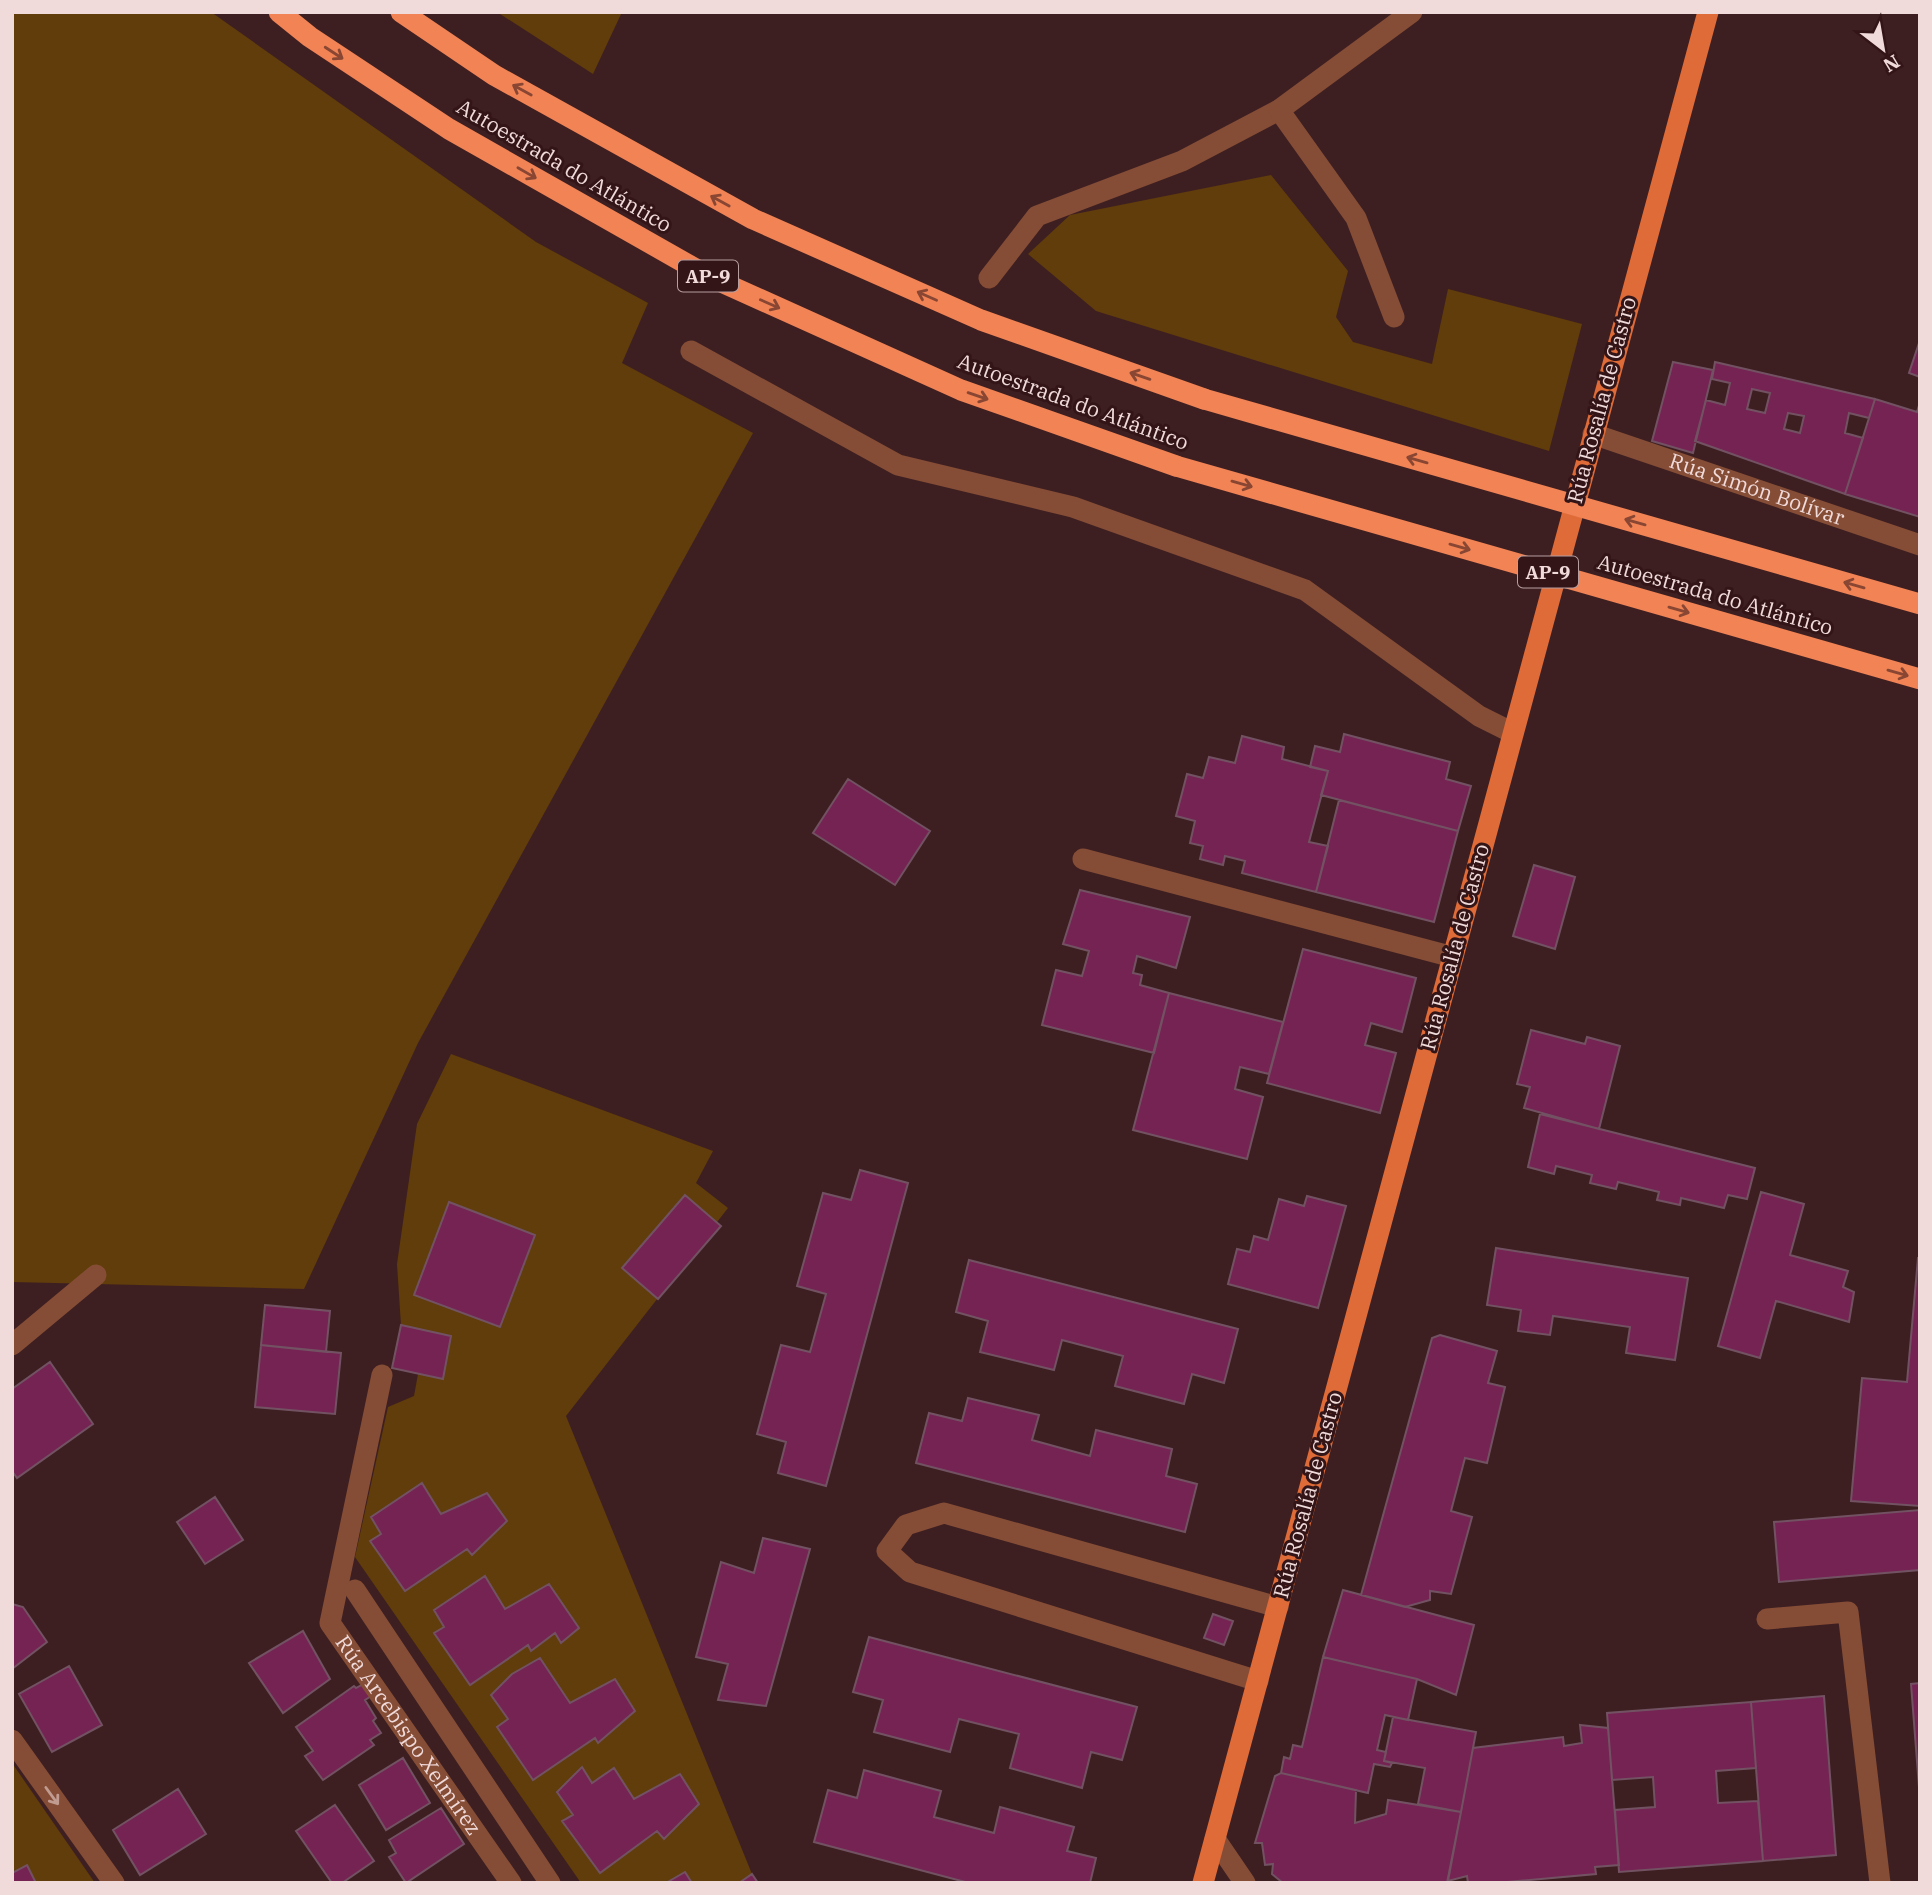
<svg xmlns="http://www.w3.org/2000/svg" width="1932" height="1895" font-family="'IBM Plex Serif',serif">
<rect width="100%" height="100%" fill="#3e1f21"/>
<path fill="#603d0a" d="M 12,12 L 211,12 L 536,242 L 648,303 L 622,363 L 753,433 L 418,1043 L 304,1289 L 12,1282 Z
M 497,12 L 622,12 L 593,74 Z
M 1271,175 L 1348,271 L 1336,317 L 1353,342 L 1432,364 L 1448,289 L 1582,324 L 1549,451 L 1096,311 L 1028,254 L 1070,215 Z
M 451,1054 L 713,1151 L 696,1183 L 728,1208 L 566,1416 L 752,1874 L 739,1883 L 692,1883 L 685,1873 L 666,1883 L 581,1883 L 355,1557 L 388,1407 L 414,1396 L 418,1374 L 401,1325 L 397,1264 L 417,1124 Z
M 12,1763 L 95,1883 L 12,1883 Z"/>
<path fill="#752353" stroke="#725262" stroke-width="2" fill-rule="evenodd" d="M 1920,340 L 1920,377 L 1909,373 Z
M 1673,362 L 1713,370 L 1693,453 L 1652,441 Z
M 1715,362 L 1875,399 L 1869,418 L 1849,413 L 1845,433 L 1863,438 L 1845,494 L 1695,441 L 1706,400 L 1725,405 L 1730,383 L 1712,379 ZM 1752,389 L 1770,393 L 1765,413 L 1747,409 ZM 1788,413 L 1804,416 L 1800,433 L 1784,429 Z
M 1875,399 L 1917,412 L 1920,402 L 1920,517 L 1845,494 Z
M 1344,734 L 1450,762 L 1446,779 L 1471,786 L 1458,831 L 1321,795 L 1328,771 L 1310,767 L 1315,746 L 1340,752 Z
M 1242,736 L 1284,747 L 1282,759 L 1328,771 L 1309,842 L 1328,846 L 1316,892 L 1242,873 L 1245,861 L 1225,856 L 1223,865 L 1200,859 L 1203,846 L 1190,843 L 1195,821 L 1176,816 L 1187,774 L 1203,778 L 1209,757 L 1235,763 Z
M 848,779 L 930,831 L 895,885 L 813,833 Z
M 1339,800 L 1458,831 L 1434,922 L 1316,892 Z
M 1534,865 L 1575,877 L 1555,949 L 1513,936 Z
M 1080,890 L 1190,917 L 1176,968 L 1137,956 L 1133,973 L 1142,975 L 1140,985 L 1169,993 L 1154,1053 L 1042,1025 L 1056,970 L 1082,976 L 1089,951 L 1063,944 Z
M 1303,949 L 1416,978 L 1402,1032 L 1371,1023 L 1365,1045 L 1396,1053 L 1380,1113 L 1267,1083 Z
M 1169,993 L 1283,1022 L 1269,1074 L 1240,1067 L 1235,1089 L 1263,1097 L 1247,1159 L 1133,1130 Z
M 1531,1030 L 1585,1044 L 1587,1037 L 1620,1046 L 1599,1129 L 1524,1108 L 1530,1087 L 1517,1084 Z
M 1540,1114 L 1755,1168 L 1747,1199 L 1728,1195 L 1724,1208 L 1681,1198 L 1680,1205 L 1657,1200 L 1659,1192 L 1618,1182 L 1616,1189 L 1590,1183 L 1592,1175 L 1556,1166 L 1554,1174 L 1528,1167 Z
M 860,1170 L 908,1183 L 826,1486 L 778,1473 L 786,1442 L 757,1434 L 781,1345 L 810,1352 L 826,1294 L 797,1286 L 823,1193 L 851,1200 Z
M 1761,1192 L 1804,1204 L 1790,1255 L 1848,1271 L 1843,1287 L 1854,1292 L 1849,1322 L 1776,1301 L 1760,1358 L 1718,1346 Z
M 685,1195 L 721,1226 L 658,1299 L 622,1268 Z
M 1307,1196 L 1346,1206 L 1318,1308 L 1228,1284 L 1237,1249 L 1250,1252 L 1254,1236 L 1268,1240 L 1279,1199 L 1304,1206 Z
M 449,1202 L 535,1235 L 500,1327 L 414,1295 Z
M 1496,1248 L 1688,1278 L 1675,1360 L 1626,1353 L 1630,1327 L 1553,1316 L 1550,1335 L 1518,1331 L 1521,1310 L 1487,1305 Z
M 1918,1258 L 1920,1258 L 1920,1506 L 1851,1501 L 1862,1378 L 1907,1382 Z
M 969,1260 L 1238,1329 L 1224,1383 L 1192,1374 L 1184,1404 L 1115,1386 L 1123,1356 L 1062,1340 L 1054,1370 L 980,1352 L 988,1321 L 956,1312 Z
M 265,1305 L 330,1311 L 326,1352 L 261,1345 Z
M 401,1325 L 451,1336 L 443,1379 L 392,1368 Z
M 1440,1335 L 1497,1351 L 1488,1383 L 1505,1387 L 1487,1463 L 1465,1458 L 1451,1511 L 1472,1517 L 1451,1594 L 1430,1591 L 1430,1600 L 1405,1607 L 1361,1595 L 1432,1338 Z
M 261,1345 L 341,1353 L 335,1414 L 255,1407 Z
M 50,1362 L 93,1424 L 17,1478 L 12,1471 L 12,1389 Z
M 968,1398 L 1039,1415 L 1032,1440 L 1090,1456 L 1096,1430 L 1172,1449 L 1166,1476 L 1197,1484 L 1185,1532 L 916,1463 L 929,1413 L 962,1421 Z
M 422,1483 L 441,1514 L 487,1493 L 507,1521 L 472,1555 L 467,1549 L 405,1591 L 370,1541 L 381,1534 L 371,1517 Z
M 215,1497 L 243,1540 L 205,1564 L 177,1522 Z
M 1920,1510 L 1920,1570 L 1779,1582 L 1774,1522 Z
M 763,1538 L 810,1549 L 766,1706 L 718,1700 L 728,1664 L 696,1657 L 721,1562 L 754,1573 Z
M 485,1576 L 505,1609 L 549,1584 L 579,1628 L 561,1643 L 555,1633 L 531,1651 L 528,1645 L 470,1685 L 434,1633 L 444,1627 L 434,1610 Z
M 1343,1590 L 1474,1625 L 1456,1695 L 1417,1679 L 1323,1657 Z
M 12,1604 L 23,1607 L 47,1642 L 12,1669 Z
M 1213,1614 L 1233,1621 L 1224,1645 L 1204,1638 Z
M 303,1631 L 330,1679 L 283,1713 L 249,1663 Z
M 869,1637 L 1137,1707 L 1122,1760 L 1091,1752 L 1082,1788 L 1010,1768 L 1019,1734 L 959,1719 L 950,1752 L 874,1732 L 883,1700 L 853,1692 Z
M 1323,1657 L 1417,1679 L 1408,1720 L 1385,1715 L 1377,1750 L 1386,1752 L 1384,1761 L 1392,1763 L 1390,1767 L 1374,1764 L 1368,1793 L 1281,1773 L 1284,1757 L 1290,1759 L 1293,1745 L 1302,1747 Z
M 540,1658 L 570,1703 L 615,1679 L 635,1711 L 598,1743 L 595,1738 L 533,1780 L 497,1727 L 508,1719 L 491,1695 L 512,1674 Z
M 69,1666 L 102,1725 L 52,1752 L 19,1694 Z
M 365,1683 L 373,1695 L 365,1700 L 376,1718 L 373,1721 L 381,1733 L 370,1740 L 374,1745 L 323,1780 L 305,1756 L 313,1751 L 296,1727 L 354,1686 L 356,1688 Z
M 1920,1683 L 1920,1800 L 1911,1684 Z
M 1824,1696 L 1836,1855 L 1763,1861 L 1751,1702 Z
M 1751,1702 L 1756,1768 L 1716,1771 L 1718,1803 L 1758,1801 L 1763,1861 L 1619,1872 L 1615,1810 L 1655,1807 L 1653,1777 L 1612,1780 L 1607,1713 Z
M 1393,1717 L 1476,1732 L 1461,1812 L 1418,1804 L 1425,1768 L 1384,1761 Z
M 1580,1725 L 1608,1728 L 1619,1865 L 1595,1867 L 1596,1874 L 1496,1883 L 1468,1883 L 1467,1876 L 1448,1881 L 1473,1748 L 1563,1737 L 1564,1746 L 1582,1743 Z
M 403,1758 L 430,1803 L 386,1830 L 359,1785 Z
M 582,1767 L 592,1783 L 614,1768 L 634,1799 L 680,1774 L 699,1804 L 664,1839 L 657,1831 L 600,1873 L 562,1821 L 573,1815 L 557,1792 Z
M 864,1770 L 941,1791 L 934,1817 L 994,1833 L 1000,1807 L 1074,1827 L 1067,1851 L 1096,1858 L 1090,1883 L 969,1883 L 814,1842 L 828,1790 L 857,1798 Z
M 1281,1773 L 1356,1790 L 1355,1823 L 1386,1814 L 1388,1800 L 1461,1812 L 1447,1883 L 1283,1883 L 1272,1874 L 1273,1864 L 1265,1865 L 1262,1843 L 1255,1843 L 1275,1776 Z
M 178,1789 L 206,1834 L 140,1875 L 113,1830 Z
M 335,1805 L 374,1861 L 342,1883 L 332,1883 L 296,1831 Z
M 441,1808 L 464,1844 L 406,1883 L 389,1857 L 396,1853 L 389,1840 Z
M 27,1865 L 36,1883 L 12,1883 L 12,1873 Z
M 685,1872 L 692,1883 L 666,1883 Z
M 752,1874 L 758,1883 L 739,1883 Z"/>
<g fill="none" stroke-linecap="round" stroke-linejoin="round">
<g stroke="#854d36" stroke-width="21">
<path d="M 989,278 L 1037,216 L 1182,161 L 1279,110"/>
<path d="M 1394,317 L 1356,218 L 1279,110 L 1412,12"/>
<path d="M 691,351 L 898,465 L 1073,507 L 1305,590 L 1479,716 L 1513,733"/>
<path id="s1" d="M 1593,434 L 1920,545"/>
<path d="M 1083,859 L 1453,957"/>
<path d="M 12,1345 L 96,1275"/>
<path id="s2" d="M 382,1375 L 330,1623 L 511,1883"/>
<path d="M 355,1590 L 550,1883"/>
<path d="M 1767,1619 L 1848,1612 L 1880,1883"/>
<path d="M 1258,1681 L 910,1572 L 887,1551 L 906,1525 L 944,1513 L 1278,1607"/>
<path d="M 12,1740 L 114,1883"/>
<path d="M 1215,1839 L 1245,1883"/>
</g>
<path stroke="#de6b38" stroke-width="21" d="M 1203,1883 L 1708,12"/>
<path stroke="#f18355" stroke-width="21" d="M 279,12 L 310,37 L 449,129 L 708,276 L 961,390 L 1176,466
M 401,12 L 494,75 L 753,219 L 981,320 L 1204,399"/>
<path stroke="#f18355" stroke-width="21" d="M 1204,399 L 1920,604
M 1176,466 L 1920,679"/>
</g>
<defs><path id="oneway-shaft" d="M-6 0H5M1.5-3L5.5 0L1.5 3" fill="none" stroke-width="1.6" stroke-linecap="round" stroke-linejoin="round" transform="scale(1.75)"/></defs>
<g stroke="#884633">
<use href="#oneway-shaft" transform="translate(334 53) rotate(33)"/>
<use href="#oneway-shaft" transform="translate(522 90) rotate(-151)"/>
<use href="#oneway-shaft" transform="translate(527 173) rotate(30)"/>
<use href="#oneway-shaft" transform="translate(720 201) rotate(-151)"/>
<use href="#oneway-shaft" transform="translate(927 296) rotate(-156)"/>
<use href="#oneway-shaft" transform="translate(770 304) rotate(24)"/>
<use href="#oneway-shaft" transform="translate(1140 376) rotate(-161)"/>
<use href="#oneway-shaft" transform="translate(978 396) rotate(19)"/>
<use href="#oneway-shaft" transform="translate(1417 460) rotate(-164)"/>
<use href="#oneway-shaft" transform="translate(1242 484) rotate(16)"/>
<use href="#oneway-shaft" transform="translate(1635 522) rotate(-164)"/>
<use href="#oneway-shaft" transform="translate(1460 547) rotate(16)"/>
<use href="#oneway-shaft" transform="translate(1854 585) rotate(-164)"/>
<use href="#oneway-shaft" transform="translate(1679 610) rotate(16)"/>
<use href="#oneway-shaft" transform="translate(1898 673) rotate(16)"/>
</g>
<use stroke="#c09b90" href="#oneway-shaft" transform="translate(52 1796) rotate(54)"/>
<g text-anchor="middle" stroke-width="6" stroke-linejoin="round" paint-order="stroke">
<g fill="#331518" stroke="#b79fa0" stroke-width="2">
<rect x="678" y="260.5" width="60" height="31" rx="5"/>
<rect x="1518" y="556.5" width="60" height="31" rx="5"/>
</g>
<g font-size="19" font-weight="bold" fill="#f0dada">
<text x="708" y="283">AP-9</text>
<text x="1548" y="579">AP-9</text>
</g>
<g font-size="21" fill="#f0dada" stroke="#331518">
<text transform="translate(564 166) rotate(30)" y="7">Autoestrada do Atlántico</text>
<text transform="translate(1602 400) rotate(-75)" y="7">Rúa Rosalía de Castro</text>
<text transform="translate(1073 402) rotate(20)" y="7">Autoestrada do Atlántico</text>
<text dy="7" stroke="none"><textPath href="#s1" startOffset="173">Rúa Simón Bolívar</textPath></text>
<text transform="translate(1715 595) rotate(16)" y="7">Autoestrada do Atlántico</text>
<text transform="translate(1455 947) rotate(-75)" y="7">Rúa Rosalía de Castro</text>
<text transform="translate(1308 1495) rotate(-75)" y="7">Rúa Rosalía de Castro</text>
<text dy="7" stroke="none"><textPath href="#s2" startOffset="390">Rúa Arcebispo Xelmírez</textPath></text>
</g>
</g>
<rect width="1932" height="1895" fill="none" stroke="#f0dada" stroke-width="28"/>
<g transform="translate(1883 49) rotate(149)" stroke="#331518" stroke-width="5" paint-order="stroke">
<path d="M0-5L12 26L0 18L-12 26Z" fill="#f0dada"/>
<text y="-10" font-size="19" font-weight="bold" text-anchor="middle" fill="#f0dada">N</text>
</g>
</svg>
